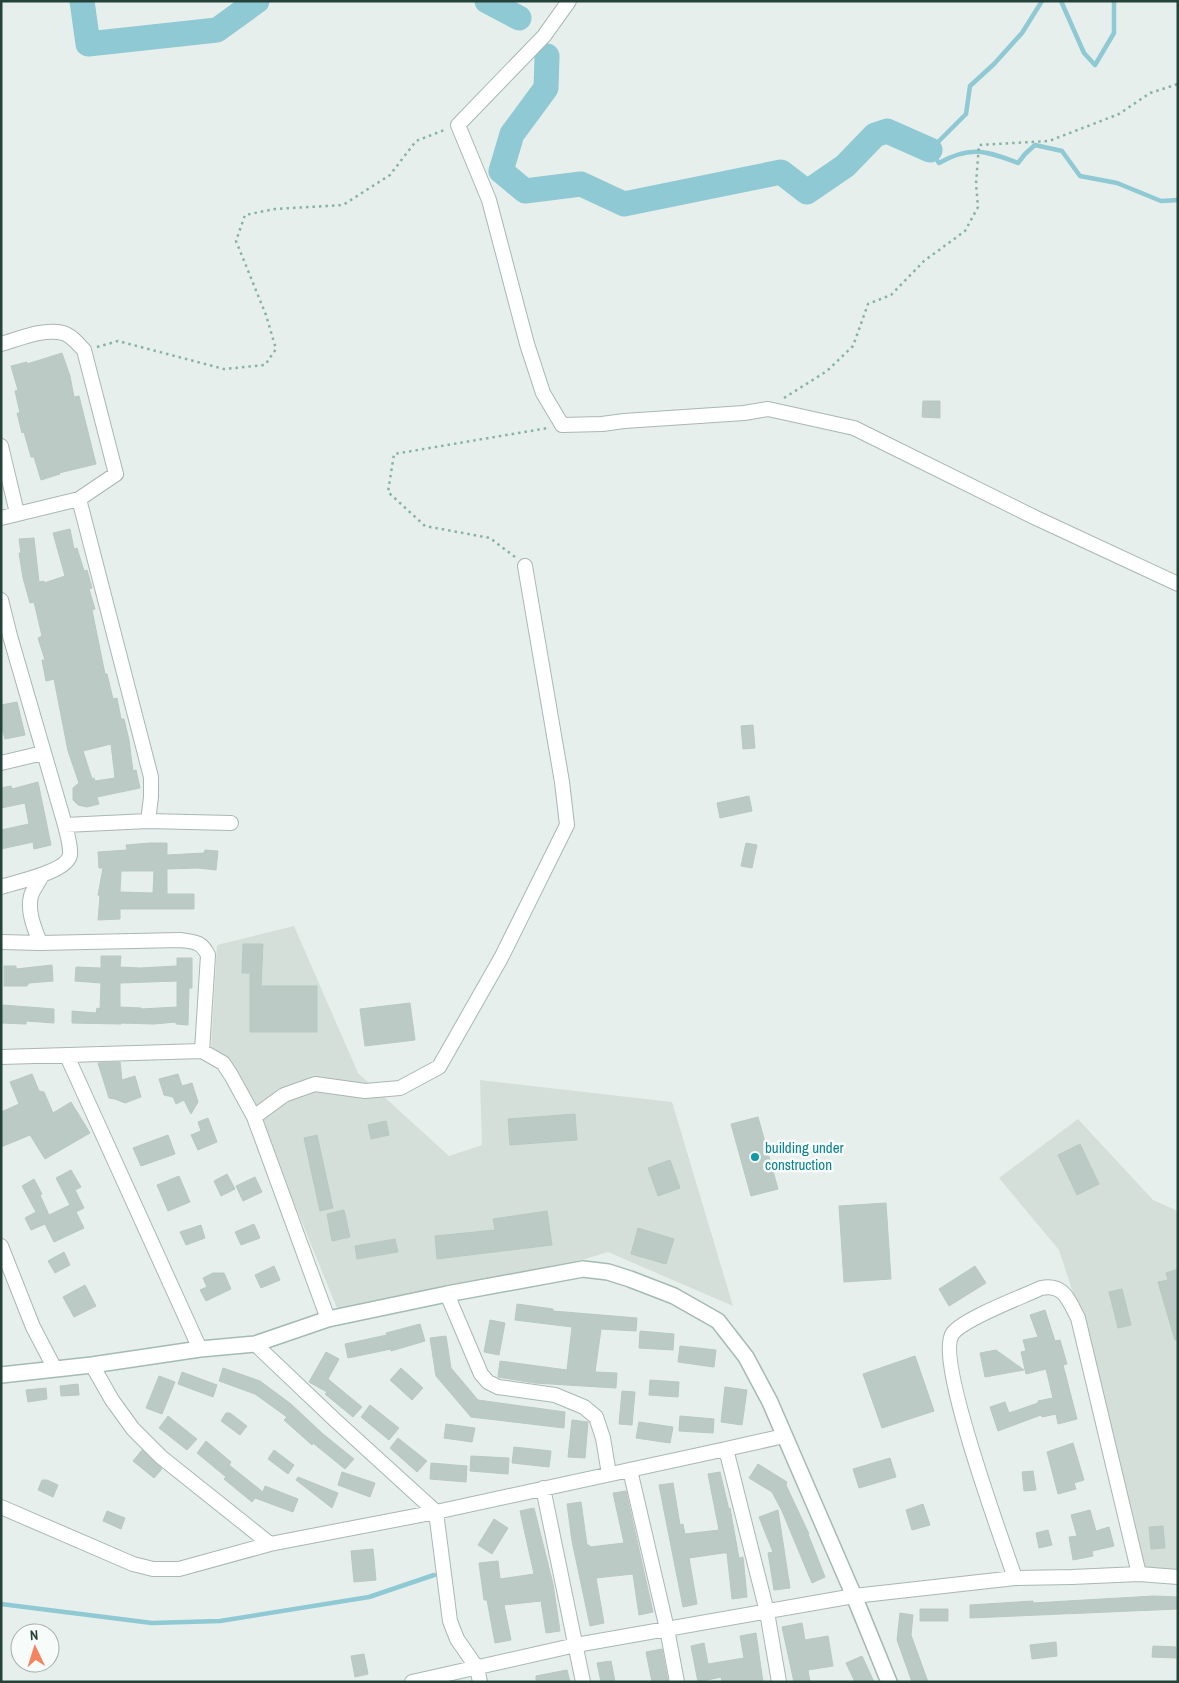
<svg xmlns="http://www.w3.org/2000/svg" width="1179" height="1683" font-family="'Archivo Narrow',sans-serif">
<rect width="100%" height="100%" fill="#e6efeb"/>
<path fill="#d4dfda" d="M 294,926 L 358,1073 L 449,1156 L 482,1145 L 480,1080 L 672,1102 L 733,1306 L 608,1252 L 529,1276 L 341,1318 L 262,1124 L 211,1049 L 217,945 Z
M 1078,1119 L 1153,1200 L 1178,1211 L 1178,1574 L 1139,1571 L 1086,1332 L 1059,1250 L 999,1178 Z"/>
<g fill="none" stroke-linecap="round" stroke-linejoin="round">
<path stroke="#8ec9d4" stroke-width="4.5" d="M 1042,1 L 1022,33 L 994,64 L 970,86 L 966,114 L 930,150 L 939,163 C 970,145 987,151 1018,163 L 1025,154 L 1035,145 L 1062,151 L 1080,176 L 1117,183 L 1161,201 L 1178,200
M 1061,1 L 1084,53 L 1095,65 L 1114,33 L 1114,1
M 1,1604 L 152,1623 L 220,1621 L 369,1597 L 434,1575"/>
<path stroke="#8ec9d4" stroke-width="25" d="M 82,1 L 88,44 L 217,30 L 257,1
M 487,1 L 519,18
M 547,56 L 546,88 L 512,134 L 501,171 L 525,191 L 581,184 L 624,204 L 781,172 L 807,192 L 845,166 L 875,135 L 887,131 L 930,150"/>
</g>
<path fill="#bbcac4" stroke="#b8c9c2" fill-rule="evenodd" d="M 62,353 L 70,376 L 74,397 L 79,396 L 96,464 L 59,473 L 60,474 L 41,480 L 34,457 L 31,457 L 24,432 L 22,433 L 17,413 L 20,413 L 15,391 L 18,390 L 11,366 L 27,362 L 27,364 Z
M 923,401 L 940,401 L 940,418 L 922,417 Z
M 70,529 L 74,549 L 77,548 L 84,571 L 87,570 L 92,588 L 89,589 L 95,609 L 92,610 L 105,674 L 107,674 L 113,699 L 117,698 L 121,719 L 124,719 L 129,740 L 133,771 L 136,770 L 140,788 L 97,797 L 99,804 L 87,807 L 78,805 L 73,800 L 73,788 L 79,783 L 68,751 L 54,679 L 46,681 L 42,660 L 45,660 L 38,638 L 42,636 L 34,602 L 30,603 L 23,578 L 19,553 L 21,553 L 19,539 L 34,538 L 39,582 L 44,581 L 44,583 L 65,576 L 53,533 ZM 111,744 L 115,778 L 95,781 L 94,778 L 92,779 L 83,751 Z
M 17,702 L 25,735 L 5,739 L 1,724 L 1,705 Z
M 753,725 L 755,748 L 743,749 L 741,726 Z
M 38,782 L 51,845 L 34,849 L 33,842 L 1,849 L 1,830 L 29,824 L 25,803 L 1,808 L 1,788 L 11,786 L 12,789 Z
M 749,796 L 752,811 L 720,818 L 717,803 Z
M 150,843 L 167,843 L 167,855 L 204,853 L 205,850 L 218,851 L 216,870 L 198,868 L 167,869 L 167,894 L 194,894 L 194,909 L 120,909 L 120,919 L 98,920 L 100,896 L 98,895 L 103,868 L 99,868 L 98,852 L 127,850 L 126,845 ZM 121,871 L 154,871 L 153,893 L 120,892 Z
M 746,843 L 757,845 L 752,868 L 741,866 Z
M 243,944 L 263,944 L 261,986 L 317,986 L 317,1032 L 250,1032 L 250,973 L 242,973 Z
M 101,956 L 121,956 L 120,967 L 140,968 L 177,966 L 177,958 L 192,958 L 192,988 L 189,988 L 188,1025 L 176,1024 L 176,1022 L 154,1024 L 121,1023 L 121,1024 L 72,1023 L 72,1011 L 96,1013 L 97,1008 L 100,1009 L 101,983 L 75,981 L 76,967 L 101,968 ZM 177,981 L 177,1007 L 141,1009 L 141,1008 L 120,1007 L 120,983 Z
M 52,965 L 53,981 L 29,983 L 27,986 L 4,986 L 4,966 L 16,966 L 16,969 Z
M 410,1003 L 415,1040 L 365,1046 L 360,1009 Z
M 3,1005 L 54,1009 L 54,1023 L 26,1021 L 26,1024 L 2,1023 Z
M 120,1062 L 122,1080 L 135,1076 L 141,1097 L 125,1103 L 115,1099 L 109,1098 L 98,1063 Z
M 32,1074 L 39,1091 L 44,1092 L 53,1113 L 71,1102 L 90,1133 L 45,1159 L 30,1135 L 1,1147 L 1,1112 L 19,1104 L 10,1082 Z
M 178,1074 L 182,1086 L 192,1083 L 198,1102 L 191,1114 L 184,1100 L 176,1104 L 173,1097 L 164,1095 L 159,1079 Z
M 575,1114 L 577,1140 L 510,1145 L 508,1119 Z
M 758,1117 L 778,1189 L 751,1196 L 731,1124 Z
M 208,1118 L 217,1142 L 198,1150 L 191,1135 L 201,1131 L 198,1122 Z
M 386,1121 L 389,1135 L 371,1139 L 368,1125 Z
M 168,1135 L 175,1154 L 141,1166 L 133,1148 Z
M 317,1135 L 333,1208 L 320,1211 L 304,1138 Z
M 1080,1144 L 1099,1184 L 1077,1195 L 1058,1155 Z
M 670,1160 L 680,1188 L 658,1196 L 648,1168 Z
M 71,1170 L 81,1187 L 75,1190 L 84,1208 L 76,1212 L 84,1228 L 54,1242 L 45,1224 L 31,1230 L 25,1218 L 36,1212 L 22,1186 L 34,1179 L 42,1194 L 40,1195 L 49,1215 L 70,1205 L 56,1178 Z
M 227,1174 L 235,1189 L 221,1196 L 214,1181 Z
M 179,1176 L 190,1202 L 168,1211 L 157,1185 Z
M 255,1177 L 262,1192 L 243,1201 L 236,1186 Z
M 886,1203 L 891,1279 L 844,1282 L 839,1206 Z
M 344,1210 L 350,1237 L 332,1241 L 327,1214 Z
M 547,1211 L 552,1245 L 437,1259 L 435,1236 L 495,1230 L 493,1219 Z
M 254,1224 L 260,1238 L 241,1245 L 235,1232 Z
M 201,1225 L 205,1238 L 186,1245 L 180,1232 Z
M 638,1228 L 674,1239 L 666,1264 L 631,1254 Z
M 395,1239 L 398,1252 L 357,1259 L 355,1246 Z
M 64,1252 L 70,1265 L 55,1273 L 48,1261 Z
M 274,1266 L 280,1280 L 261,1288 L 255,1275 Z
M 975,1266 L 986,1283 L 949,1306 L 939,1289 Z
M 1178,1269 L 1178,1339 L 1175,1340 L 1158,1282 L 1168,1280 L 1166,1273 Z
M 213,1273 L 224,1273 L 231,1289 L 206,1301 L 200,1290 L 207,1287 L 203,1278 Z
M 85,1285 L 96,1306 L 74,1317 L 63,1297 Z
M 1122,1289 L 1131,1325 L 1118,1328 L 1109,1292 Z
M 517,1304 L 553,1309 L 553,1311 L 637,1318 L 636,1331 L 601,1329 L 595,1372 L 617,1373 L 616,1388 L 534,1383 L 498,1377 L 500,1361 L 567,1370 L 572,1327 L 515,1320 Z
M 1045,1310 L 1055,1341 L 1060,1340 L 1067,1364 L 1063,1365 L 1077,1419 L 1058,1424 L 1056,1414 L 1042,1417 L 1041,1415 L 998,1431 L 990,1407 L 1005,1402 L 1009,1413 L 1038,1403 L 1038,1401 L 1053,1398 L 1046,1369 L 1026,1374 L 1021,1352 L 1026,1351 L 1023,1340 L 1038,1337 L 1030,1315 Z
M 490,1320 L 505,1323 L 499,1355 L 484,1352 Z
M 420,1324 L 425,1341 L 391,1351 L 391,1349 L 348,1358 L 345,1344 L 387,1335 L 386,1333 Z
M 640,1331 L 674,1334 L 673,1350 L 639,1348 Z
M 446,1336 L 451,1368 L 478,1400 L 565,1412 L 564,1428 L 471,1417 L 436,1376 L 430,1338 Z
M 680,1346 L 716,1350 L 714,1367 L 678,1362 Z
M 996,1350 L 1024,1370 L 985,1377 L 980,1353 Z
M 326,1352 L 339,1359 L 328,1379 L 362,1407 L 353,1417 L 325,1394 L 327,1392 L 309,1382 Z
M 915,1356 L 934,1411 L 882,1428 L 863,1374 Z
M 223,1368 L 260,1381 L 291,1404 L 323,1434 L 354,1459 L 345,1469 L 313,1443 L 312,1445 L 284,1420 L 287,1417 L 255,1394 L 219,1381 Z
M 401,1368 L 423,1388 L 412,1400 L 390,1380 Z
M 182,1372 L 217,1385 L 213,1397 L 178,1384 Z
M 159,1376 L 175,1382 L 162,1414 L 146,1408 Z
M 650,1380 L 679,1382 L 678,1397 L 649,1395 Z
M 78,1384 L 79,1395 L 61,1396 L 60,1386 Z
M 725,1387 L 747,1390 L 742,1425 L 721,1422 Z
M 46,1388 L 47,1399 L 28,1402 L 26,1390 Z
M 622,1391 L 635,1392 L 632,1425 L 619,1424 Z
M 370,1405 L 399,1428 L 389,1440 L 361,1417 Z
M 226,1413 L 230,1413 L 247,1426 L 240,1435 L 221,1421 Z
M 168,1416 L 197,1439 L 187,1450 L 159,1428 Z
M 680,1416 L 714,1419 L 713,1433 L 679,1431 Z
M 572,1420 L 588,1422 L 585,1458 L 568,1457 Z
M 639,1422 L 673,1427 L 670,1443 L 636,1438 Z
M 446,1424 L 475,1428 L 472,1442 L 444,1438 Z
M 398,1438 L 427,1461 L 417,1472 L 390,1448 Z
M 206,1441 L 231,1462 L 229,1465 L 263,1492 L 265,1486 L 298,1499 L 293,1512 L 255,1498 L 252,1502 L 224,1479 L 226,1477 L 197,1453 Z
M 1073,1443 L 1084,1480 L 1074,1483 L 1076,1489 L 1058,1494 L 1047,1452 Z
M 514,1447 L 551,1451 L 549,1467 L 512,1463 Z
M 142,1450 L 162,1469 L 154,1478 L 133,1461 Z
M 274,1450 L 294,1465 L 288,1474 L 268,1459 Z
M 471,1456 L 509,1458 L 508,1474 L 470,1471 Z
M 890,1458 L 896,1477 L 859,1488 L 853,1469 Z
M 431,1463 L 467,1466 L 466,1482 L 430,1479 Z
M 758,1464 L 787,1482 L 786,1485 L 809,1534 L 808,1534 L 825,1577 L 812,1583 L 782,1511 L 772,1492 L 749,1478 Z
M 1033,1471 L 1036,1490 L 1024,1491 L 1022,1472 Z
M 342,1472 L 375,1483 L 370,1497 L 338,1485 Z
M 720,1472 L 729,1510 L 730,1508 L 739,1558 L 743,1557 L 747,1597 L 732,1599 L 727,1553 L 723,1553 L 689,1558 L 697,1604 L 683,1607 L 659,1485 L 673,1483 L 680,1525 L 683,1524 L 685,1534 L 719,1530 L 708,1474 Z
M 298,1477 L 338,1493 L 332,1508 L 296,1480 Z
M 42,1480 L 47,1480 L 58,1485 L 53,1497 L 38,1490 Z
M 626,1491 L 653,1612 L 639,1615 L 633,1574 L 596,1578 L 604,1623 L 590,1626 L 572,1541 L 567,1504 L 581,1502 L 587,1545 L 589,1545 L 590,1547 L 624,1543 L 613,1493 Z
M 923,1504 L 930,1525 L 912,1530 L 906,1510 Z
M 534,1508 L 553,1584 L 560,1631 L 546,1633 L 541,1601 L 504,1605 L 511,1640 L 495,1643 L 487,1600 L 484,1600 L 479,1563 L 498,1561 L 500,1579 L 534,1574 L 520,1511 Z
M 778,1510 L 790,1588 L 774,1590 L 768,1553 L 773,1552 L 759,1517 Z
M 1090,1510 L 1096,1531 L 1109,1527 L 1114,1546 L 1092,1551 L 1093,1556 L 1073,1560 L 1069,1537 L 1077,1536 L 1071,1515 Z
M 107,1511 L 125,1518 L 121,1529 L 103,1521 Z
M 494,1519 L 508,1528 L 492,1554 L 478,1545 Z
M 1163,1526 L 1165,1548 L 1151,1549 L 1149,1527 Z
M 1048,1530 L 1052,1545 L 1039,1548 L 1036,1533 Z
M 373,1549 L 376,1580 L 354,1582 L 351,1551 Z
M 1154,1596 L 1178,1597 L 1178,1609 L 970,1618 L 970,1605 L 1033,1601 L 1033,1603 Z
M 920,1609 L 948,1609 L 948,1621 L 920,1621 Z
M 900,1613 L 913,1615 L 911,1635 L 928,1682 L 912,1682 L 897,1640 Z
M 802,1623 L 805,1640 L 828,1636 L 833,1666 L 808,1670 L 810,1682 L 794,1682 L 782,1627 Z
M 756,1633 L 763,1682 L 722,1682 L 721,1677 L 698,1682 L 691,1646 L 704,1643 L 708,1664 L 744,1658 L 740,1636 Z
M 1056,1642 L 1057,1656 L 1032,1659 L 1030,1645 Z
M 1153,1646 L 1176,1647 L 1176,1658 L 1152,1657 Z
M 662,1649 L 668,1682 L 652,1682 L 646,1652 Z
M 364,1654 L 368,1674 L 355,1677 L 351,1656 Z
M 862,1656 L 874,1682 L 855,1682 L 846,1663 Z
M 611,1661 L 615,1682 L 601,1682 L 597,1663 Z
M 567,1670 L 570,1682 L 536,1682 L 536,1676 Z"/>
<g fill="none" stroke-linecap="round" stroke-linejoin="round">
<defs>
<path id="street" d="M 569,1 L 544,36 L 458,125 L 489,200 L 527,344 L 543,393 L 562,425 L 602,424 L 624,421 L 744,413 L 768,409 L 854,428 L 1036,518 L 1178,584
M 1,344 C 19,339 43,328 63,333 C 71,335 78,344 84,350 L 116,474 L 79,499 L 1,518
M 1,446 L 17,513
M 79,499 L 151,777 L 151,797 L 148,821
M 1,600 L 10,636 L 65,825 C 67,834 71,846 70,855 C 67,872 16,882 1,887
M 1,763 L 43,753
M 65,825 L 148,821 L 231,823
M 1,942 L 40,943 L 180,940 C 194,942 201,941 208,955 L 202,1051
M 40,943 C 35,929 27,912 31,896 C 33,889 39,882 42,875
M 67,1056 L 200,1349
M 1,1057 L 202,1051 L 223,1063 L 231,1075 L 254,1117 L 328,1319
M 254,1117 L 284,1095 L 315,1084 L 365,1091 L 400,1088 L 439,1067 L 501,958 L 567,825 L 562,782 L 525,566
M 1,1246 L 33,1327 L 55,1369
M 447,1294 L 481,1374 L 488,1382 L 498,1387 L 555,1395 L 584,1407 L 596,1417 L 603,1438 L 609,1474
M 255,1344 L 335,1420 L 436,1512 L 450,1621 L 457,1639 L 477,1668 L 480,1682
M 92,1365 L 112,1400 L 133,1429 L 161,1457 L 270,1544
M 630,1470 L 667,1629 L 677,1682
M 543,1488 L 583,1682
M 1,1507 L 133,1564 L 153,1569 L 179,1569 L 270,1544 L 436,1512 L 726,1449
M 1015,1578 C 1003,1542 934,1357 953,1333 C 965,1318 1022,1297 1041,1288 C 1064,1283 1069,1301 1078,1318 L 1139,1574
M 412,1682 L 576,1645 L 854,1596 L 1015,1578 L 1072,1577 L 1139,1574 L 1178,1577
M 779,1682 L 767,1612 L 726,1449 L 784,1436"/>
<path id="secondary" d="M 1,1375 L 92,1365 L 200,1349 L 255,1344 L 328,1319 L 447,1294 L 583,1269 L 608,1272 L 630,1279 L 674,1296 L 718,1321 L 746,1357 L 770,1402 L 854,1596 L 889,1682"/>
</defs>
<use href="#street" stroke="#a8b8b2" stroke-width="16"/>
<use href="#secondary" stroke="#a4bbb3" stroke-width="18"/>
<path stroke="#86b3a5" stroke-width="2.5" stroke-dasharray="2.5 4" stroke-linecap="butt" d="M 97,347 L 118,341 L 224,369 L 265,365 L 276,349 L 266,315 L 236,241 L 245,215 L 275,209 L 343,205 L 390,175 L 416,141 L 447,129
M 784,398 L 827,371 L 853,346 L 868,304 L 891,295 L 924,261 L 965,231 L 978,207 L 976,184 L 979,145 L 1049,141 L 1119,114 L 1150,93 L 1178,84
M 515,557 L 490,538 L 425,526 L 388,492 L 394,454 L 548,428"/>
<use href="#street" stroke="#fff" stroke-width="14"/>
<use href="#secondary" stroke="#fff" stroke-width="15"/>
</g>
<circle fill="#0f9aa8" stroke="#f7fbf9" stroke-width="2" cx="755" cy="1157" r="5"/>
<g text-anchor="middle" stroke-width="5" stroke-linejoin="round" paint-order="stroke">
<g font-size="15" fill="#0d838f" stroke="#f7fbf9" text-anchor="start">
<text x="765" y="1153">building under<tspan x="765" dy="17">construction</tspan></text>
</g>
</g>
<rect width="1179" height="1683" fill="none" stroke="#24423a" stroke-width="5"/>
<g transform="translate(35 1648) rotate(356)"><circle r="24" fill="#f7fbf9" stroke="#a3b1ad"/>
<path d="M0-4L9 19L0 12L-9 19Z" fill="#f4845f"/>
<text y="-8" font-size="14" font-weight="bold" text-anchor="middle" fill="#24423a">N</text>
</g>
</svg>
